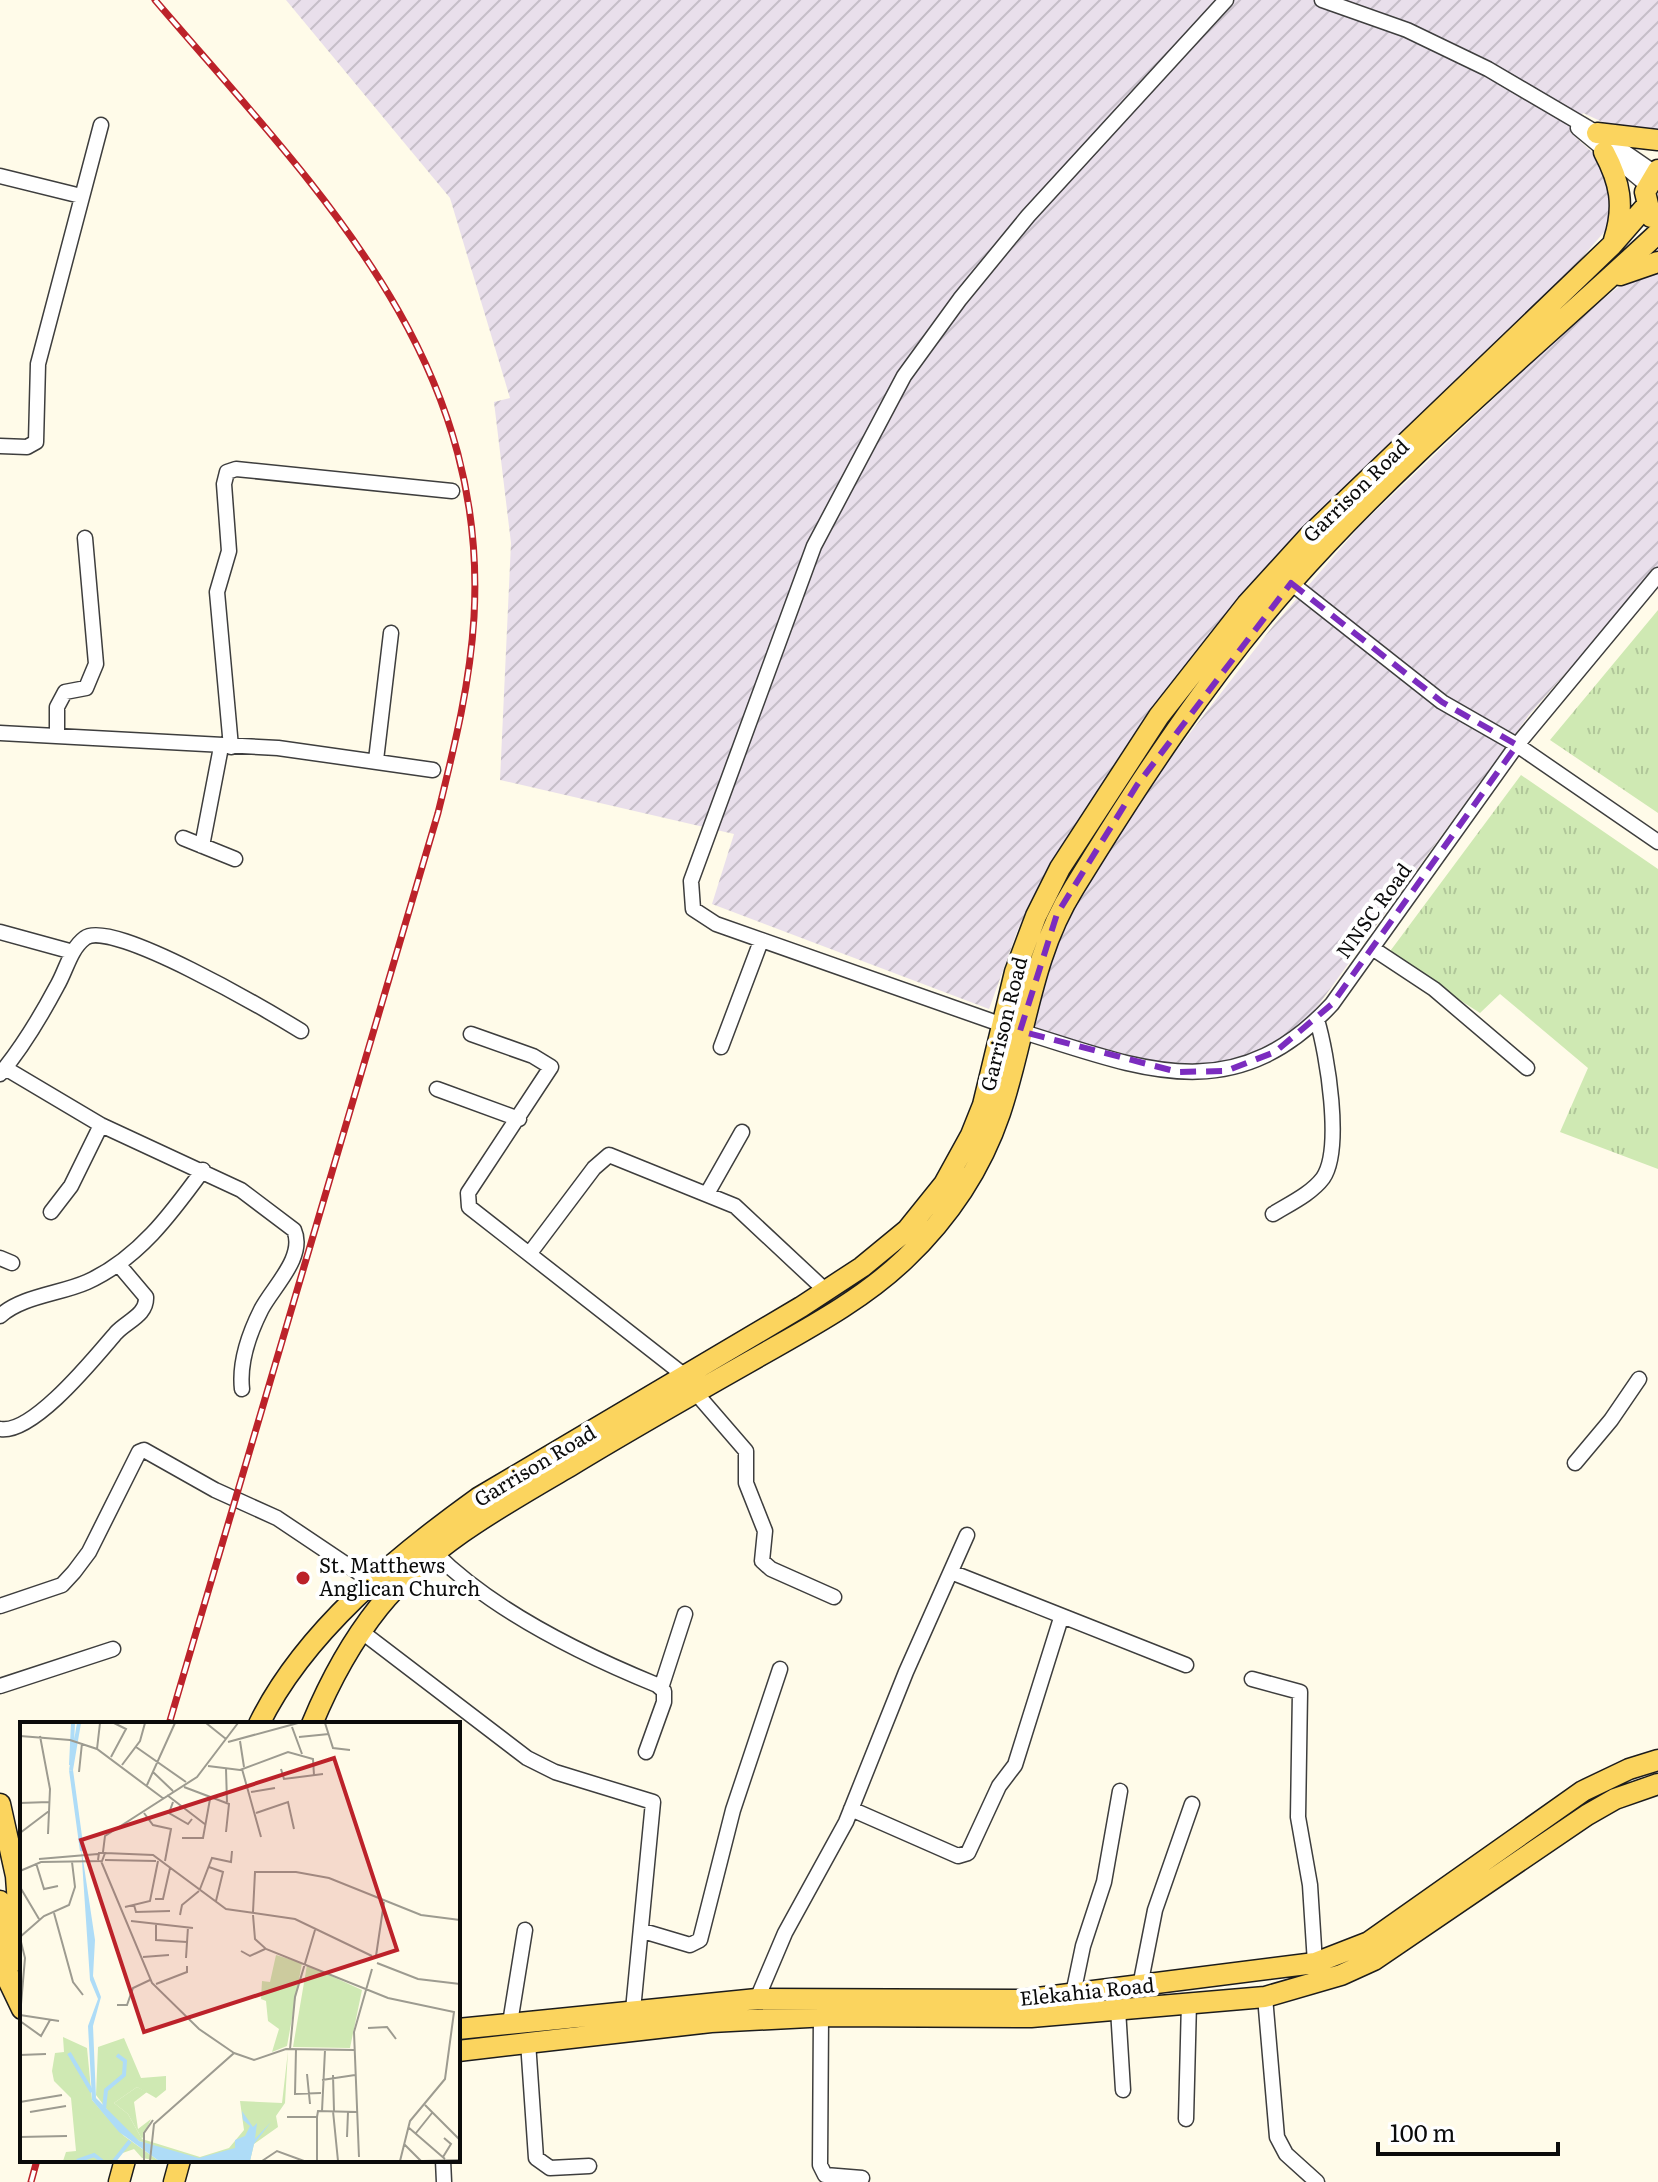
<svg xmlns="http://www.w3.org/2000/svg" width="1658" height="2182" font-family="Literata,serif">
<defs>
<pattern id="industrial-furrows" width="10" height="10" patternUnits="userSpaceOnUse" patternTransform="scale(2)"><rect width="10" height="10" fill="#e9dfeb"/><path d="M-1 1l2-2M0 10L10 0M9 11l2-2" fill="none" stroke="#c6bec8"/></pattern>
<pattern id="grass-tufts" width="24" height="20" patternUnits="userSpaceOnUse" patternTransform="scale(2)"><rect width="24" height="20" fill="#cfe9b3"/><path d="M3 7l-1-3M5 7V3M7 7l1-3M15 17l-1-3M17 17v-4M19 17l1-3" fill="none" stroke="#b0c699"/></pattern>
</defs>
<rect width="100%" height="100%" fill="#fffbe9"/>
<path fill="url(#industrial-furrows)" d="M 286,0 L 1658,0 L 1658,134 L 1609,125 L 1583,113 L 1570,132 L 1593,153 L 1609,184 L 1611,218 L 1605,231 L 1572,269 L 1333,498 L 1196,652 L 1134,734 L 1051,863 L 1018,929 L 989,1009 L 712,904 L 734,834 L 500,780 L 511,543 L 494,402 L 510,398 L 450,198 Z
M 1658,270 L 1658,567 L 1529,715 L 1301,1029 L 1228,1065 L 1133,1061 L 1032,1026 L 1044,972 L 1072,910 L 1162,769 L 1273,626 L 1361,525 L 1574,322 L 1627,280 Z"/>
<path fill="url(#grass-tufts)" d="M 1658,610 L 1658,813 L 1550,740 Z
M 1521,775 L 1658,869 L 1658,1169 L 1560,1132 L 1588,1068 L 1500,994 L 1480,1013 L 1388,954 Z"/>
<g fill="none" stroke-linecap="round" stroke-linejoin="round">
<defs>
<path id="minor" d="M 1322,0 L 1407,30 L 1488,69 L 1597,133 L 1655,173
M 1578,128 L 1647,185
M 0,176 L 81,196
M 0,446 L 27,447 L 36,442 L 38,364 L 101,125
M 1291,583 L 1442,702 L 1517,745 L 1658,842
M 0,733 L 278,748 L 433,770
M 57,735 L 57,707 L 65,692 L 86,688 L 96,664 L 85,538
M 231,747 L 217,592 L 229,551 L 224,484 L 227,472 L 236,469 L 452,491
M 376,760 L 391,633
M 183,838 L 235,859
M 202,846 L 221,747
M 0,932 L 73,952
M 1372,948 L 1434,989 L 1527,1068
M 1000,1024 L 716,924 L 693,909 L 691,881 L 814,546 L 904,376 L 960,299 L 1028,216 L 1226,0
M 1020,1031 C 1140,1068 1233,1111 1332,1004 L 1517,745 L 1658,575
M 471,1034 L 533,1056 L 551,1067 L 468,1193 L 469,1207 L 685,1376
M 721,1047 L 761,941
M 5,1068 L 101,1125 L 241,1190 L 294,1230 C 306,1257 272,1288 261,1310 C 249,1334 239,1362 242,1389
M 0,1074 C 22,1048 41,1016 57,986 C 66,971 70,949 85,938 C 111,918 270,1012 301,1031
M 437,1089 L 519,1119
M 708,1192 L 742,1132
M 51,1212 L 71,1186 L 101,1125
M 1273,1214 C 1289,1204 1311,1194 1323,1178 C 1343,1149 1327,1053 1317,1020
M 530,1253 L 594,1168 L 609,1155 L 735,1206 L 826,1291
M 0,1258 L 12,1263
M 0,1316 C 22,1296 60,1294 87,1282 C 138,1259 171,1214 203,1170
M 695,1392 L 746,1451 L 746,1483 L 765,1531 L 762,1561 L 771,1569 L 834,1597
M 0,1429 C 33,1435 96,1356 116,1333 C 127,1321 147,1315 146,1297 L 119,1265
M 1575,1463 L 1611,1420 L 1639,1379
M 435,1553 C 493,1611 581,1654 657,1685 L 664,1691 L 664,1702 L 646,1752
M 951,1572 L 1186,1665
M 0,1606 L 62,1585 L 74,1572 L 89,1552 L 139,1452 L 144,1450 L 215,1490 L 277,1518 L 374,1583
M 362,1632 L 527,1758 L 555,1772 L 653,1802 L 633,2010
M 1252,1679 L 1300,1692 L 1298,1817 L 1310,1885 L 1315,1963
M 0,1686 L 113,1649
M 661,1688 L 685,1614
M 851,1809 L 958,1856 L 968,1853 L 999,1786 L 1015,1765 L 1061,1618
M 643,1931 L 690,1945 L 700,1940 L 733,1810 L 780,1669
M 1140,1986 L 1155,1910 L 1192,1804
M 1073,1994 L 1083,1946 L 1104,1882 L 1120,1791
M 1265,1997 L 1277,2137 L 1286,2154 L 1317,2182
M 757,1999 L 785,1933 L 846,1822 L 906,1672 L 967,1535
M 1118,2009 L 1123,2090
M 821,2016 L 820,2165 L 825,2175 L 862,2178
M 510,2023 L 525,1930
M 528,2042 L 536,2158 L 550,2168 L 589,2166
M 1186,2119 L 1189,2002
M 443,2160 L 444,2182"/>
<path id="primary" d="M 1597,133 L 1658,140
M 1604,152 C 1620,182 1625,206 1614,240
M 1651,217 L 1645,192 L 1658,170
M 1620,275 L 1658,262
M 259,1724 C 304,1632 396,1557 478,1498 L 801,1307 L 862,1267 L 907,1230 L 944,1184 L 971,1135 L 983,1105 L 1015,972 L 1036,916 L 1060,868 L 1159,716 L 1247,604 L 1309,536 L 1612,245 L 1646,206
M 312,1724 C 329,1683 351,1642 379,1607 C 429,1546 503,1505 570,1466 C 629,1430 689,1396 749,1362 C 803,1331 860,1302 905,1259 C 947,1219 981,1169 1000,1113 C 1026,1036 1030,958 1074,888 C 1139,782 1208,677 1290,584 C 1402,457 1535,348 1658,233
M 0,1804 L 16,1876 L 22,1961
M 0,1901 L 9,1982 L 22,2009
M 458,2029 L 757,1999 L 1022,2000 L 1315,1963 L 1369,1942 L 1583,1791 L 1629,1769 L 1658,1760
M 458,2051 L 711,2022 L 828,2016 L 1031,2017 L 1265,1997 L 1341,1975 L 1374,1960 L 1587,1815 L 1615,1799 L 1658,1784
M 119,2182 L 125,2160
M 174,2182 L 180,2160"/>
</defs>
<use href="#minor" stroke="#3e3e3e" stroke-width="17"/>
<use href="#primary" stroke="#1c1c1c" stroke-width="23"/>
<use href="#minor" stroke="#fff" stroke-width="14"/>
<use href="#primary" stroke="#fbd45e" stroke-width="20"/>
<defs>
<path id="rail" d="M 155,0 C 312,184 489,353 474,617 C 470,685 454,748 438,813 L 169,1724
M 31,2182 L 37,2160"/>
</defs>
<use href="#rail" stroke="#bc222a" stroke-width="7"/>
<use href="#rail" stroke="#fff" stroke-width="4" stroke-dasharray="12" stroke-linecap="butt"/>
</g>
<path fill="none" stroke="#7b2cbf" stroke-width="6" stroke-dasharray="16 10" stroke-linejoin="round" d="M 1291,583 L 1442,702 L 1517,745 L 1332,1004 L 1275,1052 L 1226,1071 L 1178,1072 L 1020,1031 L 1057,914 L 1137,785 Z"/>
<circle fill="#bc222a" stroke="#fff" stroke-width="3" cx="303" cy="1578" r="8"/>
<g text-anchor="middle" stroke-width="8" stroke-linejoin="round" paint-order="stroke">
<g font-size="20" fill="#0b0b0b" stroke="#fff">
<text transform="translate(1356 491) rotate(-44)" y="7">Garrison Road</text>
<text transform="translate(1374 911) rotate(-54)" y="7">NNSC Road</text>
<text transform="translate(1004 1024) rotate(-76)" y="7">Garrison Road</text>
<text transform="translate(535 1466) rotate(-31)" y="7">Garrison Road</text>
<text transform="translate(1087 1992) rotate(-6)" y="7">Elekahia Road</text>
</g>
<g font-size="20" fill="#0b0b0b" stroke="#fff" text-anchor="start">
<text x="319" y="1573">St. Matthews<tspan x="319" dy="23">Anglican Church</tspan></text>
</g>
</g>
<g transform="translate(20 1722)">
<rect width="440" height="440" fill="#fffbe9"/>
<path d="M 256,233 L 282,241 L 267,324 L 252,330 L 259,307 L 248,299 L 246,279 L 241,277 L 242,259 L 250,260 ZM 287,243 L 342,268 L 330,326 L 273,325 ZM 117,365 L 127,370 L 114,380 L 118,407 L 131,397 L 122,417 L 108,392 L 94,381 Z" fill="#cfe9b3"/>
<path d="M 43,315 L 67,326 L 72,378 L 104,414 L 139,439 L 122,436 L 114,427 L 97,433 L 96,439 L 43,439 L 46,430 L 56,429 L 51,376 L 34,359 L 32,349 L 35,331 L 44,330 ZM 104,316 L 121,356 L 146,354 L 146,368 L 136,376 L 117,365 L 94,381 L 108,392 L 122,417 L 180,435 L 209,426 L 224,408 L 220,379 L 262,381 L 268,329 L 265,381 L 256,394 L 258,405 L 234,422 L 230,439 L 217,429 L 181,437 L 166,435 L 119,419 L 101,406 L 76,373 L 78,325 Z" fill="#cfe9b3"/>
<path d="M 61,124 L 75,218 L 73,254 L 81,275 L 73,304 L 76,376 L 119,419 L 179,436 L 215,426 L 215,418 L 225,414 L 230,404 L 223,398 L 222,389 L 233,405 L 237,401 L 235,417 L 251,400 L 234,422 L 230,439 L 139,439 L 99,410 L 72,378 L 68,304 L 78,277 L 70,258 Z" fill="#aedcf7"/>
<path fill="none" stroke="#aedcf7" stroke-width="4" d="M 51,43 L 53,1M 51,48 L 59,1M 51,48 L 62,129M 49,331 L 72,370M 84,387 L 86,368 L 104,353 L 105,339 L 97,333M 57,439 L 74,433 L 82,439M 94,439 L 110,419"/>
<path fill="none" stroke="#9d9b90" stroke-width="2" d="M 186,1 L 206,17M 305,1 L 313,26 L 330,28M 272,5 L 282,32M 0,14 L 50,18 L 77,27 L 144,77M 20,14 L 30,67 L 28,112M 279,15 L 309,12M 220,19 L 224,45M 208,20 L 278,1M 116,25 L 166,60M 77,27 L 80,1M 91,35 L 106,7 L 94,1M 102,43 L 120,19 L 125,1M 188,44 L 220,48 L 268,30 L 293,37 L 294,53M 206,47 L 207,80M 222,47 L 241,115M 261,47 L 264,57 L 303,52M 59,50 L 62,21M 133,50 L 153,69M 127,63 L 155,1M 164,65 L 209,82 L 206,110M 231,70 L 255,66M 147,73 L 186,103M 153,80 L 149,91 L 168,102 L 172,97M 0,81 L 29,80M 124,91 L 133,103 L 151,107 L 145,139M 236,91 L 268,80 L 274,107M 0,111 L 29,89M 162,116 L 183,116 L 190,77M 83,130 L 85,114 L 177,55 L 218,1M 85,131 L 133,133 L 206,187 L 275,197 L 352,234M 19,137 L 78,132M 85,138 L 136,139M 81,139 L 132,261 L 179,307 L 214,331 L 134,402 L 130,439M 16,141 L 24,167 L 38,164M 189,145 L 203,150 L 196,179M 0,149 L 21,140 L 82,139 L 85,131 L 79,131 L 78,138M 0,165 L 19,197M 180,167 L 192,136 L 211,140 L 212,129M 135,177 L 143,177 L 150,146M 114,183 L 116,190 L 150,189M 105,185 L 130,179 L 138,139M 233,190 L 235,150 L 276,150 L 309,156 L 401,193 L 440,198M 34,191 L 53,260 L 63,273M 160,193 L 162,183 L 179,169M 233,193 L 235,217 L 246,227 L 368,276 L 434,290 L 425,357 L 390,399 L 380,439M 111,199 L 173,206M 136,203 L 136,218 L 167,220M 0,215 L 24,194 L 49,183 L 55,165 L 52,140M 0,216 L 5,236 L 0,294M 221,229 L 230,234 L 245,227M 356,234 L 364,180M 123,235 L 149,233M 166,236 L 168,205M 357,241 L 398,257 L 440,262M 136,262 L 167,250 L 167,244M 97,283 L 107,283 L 113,266 L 130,258M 0,293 L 39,299M 0,299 L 21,314 L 30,298M 348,306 L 367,305 L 376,317M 270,327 L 275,275 L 295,208M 276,327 L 275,372 L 301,371M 214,331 L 234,338 L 266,327 L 334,328M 0,333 L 26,332M 287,352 L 290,382M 313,353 L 314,389M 302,358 L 335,353M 0,380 L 42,373M 405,383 L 440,418M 302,389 L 305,328M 313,389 L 318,439M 10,390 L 46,384M 267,395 L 297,395 L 298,389 L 337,390M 297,395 L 297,439M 388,405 L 425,437M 396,411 L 412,391M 0,415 L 47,414M 327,415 L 328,390M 384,422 L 401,439M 339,435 L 334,310 L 352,247M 423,435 L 431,422 L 424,416M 124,439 L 124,411 L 133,398M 242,439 L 257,429 L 284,439M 403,439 L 440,438"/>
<path fill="#bc222a" fill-opacity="0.15" stroke="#bc222a" stroke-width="4" d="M 314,36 L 377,228 L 124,310 L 61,118 Z"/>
<rect width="440" height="440" fill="none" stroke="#0b0b0b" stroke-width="4"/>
</g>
<path d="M1378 2142v12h180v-12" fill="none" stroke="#0b0b0b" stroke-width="4"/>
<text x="1390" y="2142" font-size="24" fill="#0b0b0b" stroke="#ffffff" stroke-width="6" paint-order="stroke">100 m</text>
</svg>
